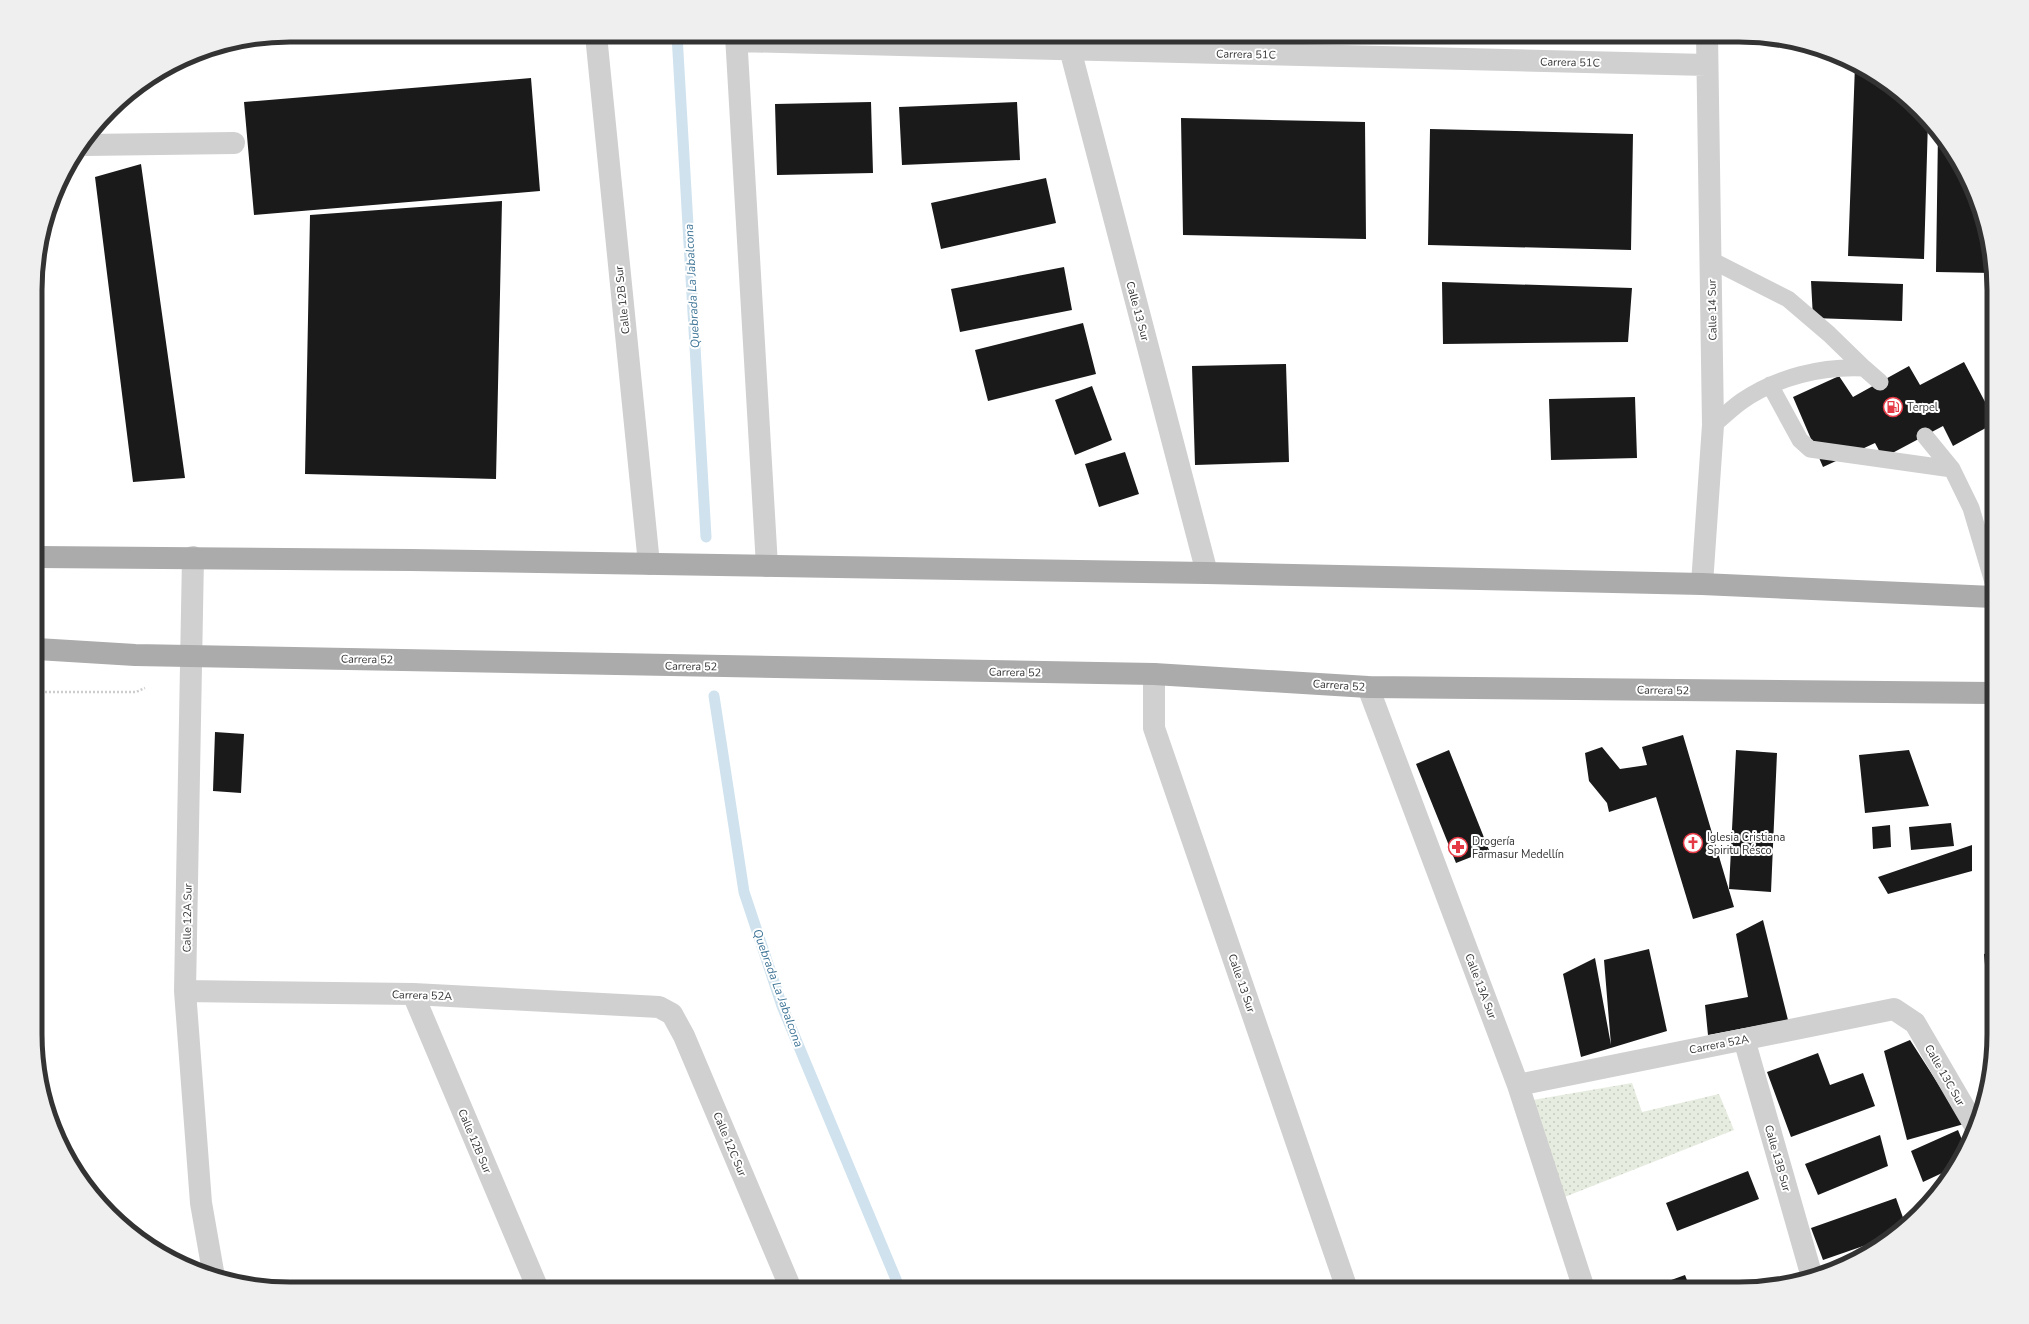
<svg xmlns="http://www.w3.org/2000/svg" width="2029" height="1324" font-family="'Nunito Sans',sans-serif">
<defs>
<pattern id="park-dots" width="8" height="8" patternUnits="userSpaceOnUse"><rect width="8" height="8" fill="#e6ecdf"/><path d="M2 2h.1M6 6h.1" fill="none" stroke="#c6cbc0" stroke-width="1.8" stroke-linecap="round"/></pattern>
</defs>
<rect width="100%" height="100%" fill="#fff"/>
<path fill="url(#park-dots)" d="M 1632,1083 L 1642,1112 L 1719,1094 L 1734,1130 L 1562,1198 L 1527,1101 Z"/>
<g fill="none" stroke-linecap="round" stroke-linejoin="round">
<path stroke="#cfe2ee" stroke-width="11" d="M 677,35 L 706,537
M 714,696 L 744,892 L 782,1006 L 900,1289"/>
</g>
<path fill="#1a1a1a" d="M 1855,65 L 1881,78 L 1928,120 L 1924,259 L 1848,256 Z
M 531,78 L 540,191 L 254,215 L 244,102 Z
M 871,102 L 873,173 L 777,175 L 775,104 Z
M 1017,102 L 1020,160 L 902,165 L 899,107 Z
M 1181,118 L 1365,122 L 1366,239 L 1183,235 Z
M 1430,129 L 1633,134 L 1631,250 L 1428,245 Z
M 1938,132 L 1960,163 L 1985,224 L 1993,273 L 1936,272 Z
M 141,164 L 185,478 L 133,482 L 95,177 Z
M 1046,178 L 1056,223 L 941,249 L 931,203 Z
M 502,201 L 496,479 L 305,474 L 310,215 Z
M 1064,267 L 1072,310 L 960,332 L 951,289 Z
M 1811,281 L 1903,284 L 1902,321 L 1813,318 Z
M 1442,282 L 1632,288 L 1628,342 L 1443,344 Z
M 1083,323 L 1096,374 L 988,401 L 975,350 Z
M 1964,362 L 1993,417 L 1993,424 L 1953,446 L 1943,426 L 1883,458 L 1875,443 L 1823,467 L 1793,397 L 1839,376 L 1853,397 L 1909,366 L 1920,385 Z
M 1286,364 L 1289,462 L 1195,465 L 1192,366 Z
M 1092,386 L 1112,440 L 1075,455 L 1055,400 Z
M 1635,397 L 1637,458 L 1551,460 L 1549,399 Z
M 1125,452 L 1139,494 L 1099,507 L 1085,464 Z
M 215,732 L 244,734 L 241,793 L 213,791 Z
M 1683,735 L 1734,907 L 1693,919 L 1656,797 L 1609,812 L 1607,803 L 1589,781 L 1585,753 L 1602,747 L 1620,769 L 1647,765 L 1642,747 Z
M 1449,750 L 1489,850 L 1456,863 L 1416,764 Z
M 1736,750 L 1777,753 L 1771,892 L 1729,889 Z
M 1909,750 L 1929,806 L 1865,813 L 1859,755 Z
M 1951,823 L 1954,846 L 1911,850 L 1909,827 Z
M 1890,825 L 1891,847 L 1873,849 L 1872,827 Z
M 1972,845 L 1972,871 L 1888,894 L 1878,877 Z
M 1763,920 L 1788,1020 L 1708,1035 L 1705,1005 L 1748,997 L 1736,934 Z
M 1649,949 L 1667,1031 L 1581,1057 L 1563,974 L 1595,958 L 1611,1045 L 1604,960 Z
M 1993,952 L 1993,984 L 1987,987 L 1984,954 Z
M 1910,1040 L 1964,1124 L 1907,1140 L 1884,1051 Z
M 1818,1053 L 1830,1085 L 1863,1073 L 1875,1106 L 1791,1137 L 1767,1072 Z
M 1958,1130 L 1965,1147 L 1955,1167 L 1923,1182 L 1911,1151 Z
M 1880,1135 L 1888,1166 L 1818,1195 L 1805,1164 Z
M 1748,1171 L 1759,1199 L 1677,1231 L 1666,1203 Z
M 1896,1198 L 1906,1226 L 1895,1235 L 1823,1260 L 1811,1228 Z
M 1685,1275 L 1690,1288 L 1649,1289 L 1649,1288 Z"/>
<g fill="none" stroke-linecap="round" stroke-linejoin="round">
<path stroke="#cdcdcd" stroke-width="2.5" stroke-dasharray="2 2" stroke-linecap="butt" d="M 37,692 L 136,692 L 145,688"/>
<path stroke="#d0d0d0" stroke-width="17" d="M 1711,260 L 1788,299 L 1829,334 L 1864,368
M 1770,385 L 1800,440 L 1810,449 L 1952,469
M 1713,425 C 1723,417 1732,408 1742,401 C 1777,377 1822,366 1864,368 L 1880,382
M 1925,436 L 1952,469 L 1971,508 L 1993,582"/>
<path stroke="#d0d0d0" stroke-width="22" d="M 596,35 L 649,564
M 736,35 L 767,566
M 737,41 L 1707,65
M 1070,49 L 1207,573
M 86,145 L 234,143
M 193,557 L 185,991 L 201,1203 L 214,1277
M 1702,584 L 1713,425 L 1707,35
M 1154,674 L 1154,728 L 1347,1289
M 1368,687 L 1518,1085 L 1584,1289
M 185,991 L 413,994 L 659,1007 L 672,1014 L 684,1036 L 791,1289
M 413,994 L 538,1289
M 1744,1039 L 1812,1277
M 1518,1085 L 1894,1009 L 1915,1023 L 1975,1126"/>
<path stroke="#ababab" stroke-width="22" d="M 37,557 L 411,560 L 1207,573 L 1702,584 L 1993,597
M 37,649 L 135,655 L 1154,674 L 1368,687 L 1993,693"/>
</g>
<defs>
<symbol id="fuel-ring" viewBox="-11 -11 22 22"><circle r="9.5" fill="#fff" stroke="#e63946" stroke-width="1.5"/><path d="M-5.5-6h7V0h2V4h1.3V-2.5L3-4.5l.8-.8L6-3V5H2.5V1h-1V6h-7ZM-4.2-4.7v3.2H.2V-4.7Z" fill="#e63946"/></symbol>
<symbol id="church-ring" viewBox="-11 -11 22 22"><circle r="9.5" fill="#fff" stroke="#e63946" stroke-width="1.5"/><path d="M-1.2-6h2.4v3.5h3.3v2.4h-3.3V6h-2.4V-.1h-3.3v-2.4h3.3Z" fill="#e63946"/></symbol>
<symbol id="pharmacy-ring" viewBox="-11 -11 22 22"><circle r="9.5" fill="#fff" stroke="#e63946" stroke-width="1.5"/><path d="M-2-6h4v4h4v4h-4v4h-4v-4h-4v-4h4Z" fill="#e63946"/></symbol>
</defs>
<g fill-rule="evenodd">
<use href="#fuel-ring" x="1882" y="396" width="22" height="22"/>
<use href="#church-ring" x="1682" y="832" width="22" height="22"/>
<use href="#pharmacy-ring" x="1447" y="836" width="22" height="22"/>
</g>
<g text-anchor="middle" stroke-width="4" stroke-linejoin="round" paint-order="stroke">
<g font-size="11" fill="#333" stroke="#fff">
<text transform="translate(1246 54) rotate(1)" y="4">Carrera 51C</text>
<text transform="translate(1570 62) rotate(1)" y="4">Carrera 51C</text>
<text transform="translate(622 300) rotate(-96)" y="4">Calle 12B Sur</text>
<text transform="translate(1712 310) rotate(-91)" y="4">Calle 14 Sur</text>
<text transform="translate(1138 311) rotate(75)" y="4">Calle 13 Sur</text>
<text transform="translate(367 659) rotate(1)" y="4">Carrera 52</text>
<text transform="translate(691 666) rotate(1)" y="4">Carrera 52</text>
<text transform="translate(1015 672) rotate(1)" y="4">Carrera 52</text>
<text transform="translate(1339 685) rotate(4)" y="4">Carrera 52</text>
<text transform="translate(1663 690) rotate(1)" y="4">Carrera 52</text>
<text transform="translate(187 918) rotate(-89)" y="4">Calle 12A Sur</text>
<text transform="translate(1242 983) rotate(71)" y="4">Calle 13 Sur</text>
<text transform="translate(1481 986) rotate(69)" y="4">Calle 13A Sur</text>
<text transform="translate(422 995) rotate(2)" y="4">Carrera 52A</text>
<text transform="translate(1719 1044) rotate(-11)" y="4">Carrera 52A</text>
<text transform="translate(1945 1075) rotate(60)" y="4">Calle 13C Sur</text>
<text transform="translate(475 1141) rotate(67)" y="4">Calle 12B Sur</text>
<text transform="translate(730 1144) rotate(67)" y="4">Calle 12C Sur</text>
<text transform="translate(1778 1158) rotate(74)" y="4">Calle 13B Sur</text>
</g>
<g font-size="11" fill="#333" stroke="#fff" text-anchor="start">
<text x="1907" y="411">Terpel</text>
<text x="1707" y="841">Iglesia Cristiana<tspan x="1707" dy="13">Spiritu Résco</tspan></text>
<text x="1472" y="845">Drogería<tspan x="1472" dy="13">Farmasur Medellín</tspan></text>
</g>
<g font-size="12" font-style="italic" fill="#3f7597" stroke="#fff">
<text transform="translate(692 286) rotate(-93)" y="4">Quebrada La Jabalcona</text>
<text transform="translate(778 988) rotate(70)" y="4">Quebrada La Jabalcona</text>
</g>
</g>
<path d="M0 0H2029V1324H0ZM290 42H1739A248 248 0 0 1 1987 290V1034A248 248 0 0 1 1739 1282H290A248 248 0 0 1 42 1034V290A248 248 0 0 1 290 42Z" fill="#efefef" fill-rule="evenodd"/>
<path fill="none" stroke="#333" stroke-width="5" d="M290 42H1739A248 248 0 0 1 1987 290V1034A248 248 0 0 1 1739 1282H290A248 248 0 0 1 42 1034V290A248 248 0 0 1 290 42Z"/>
</svg>
